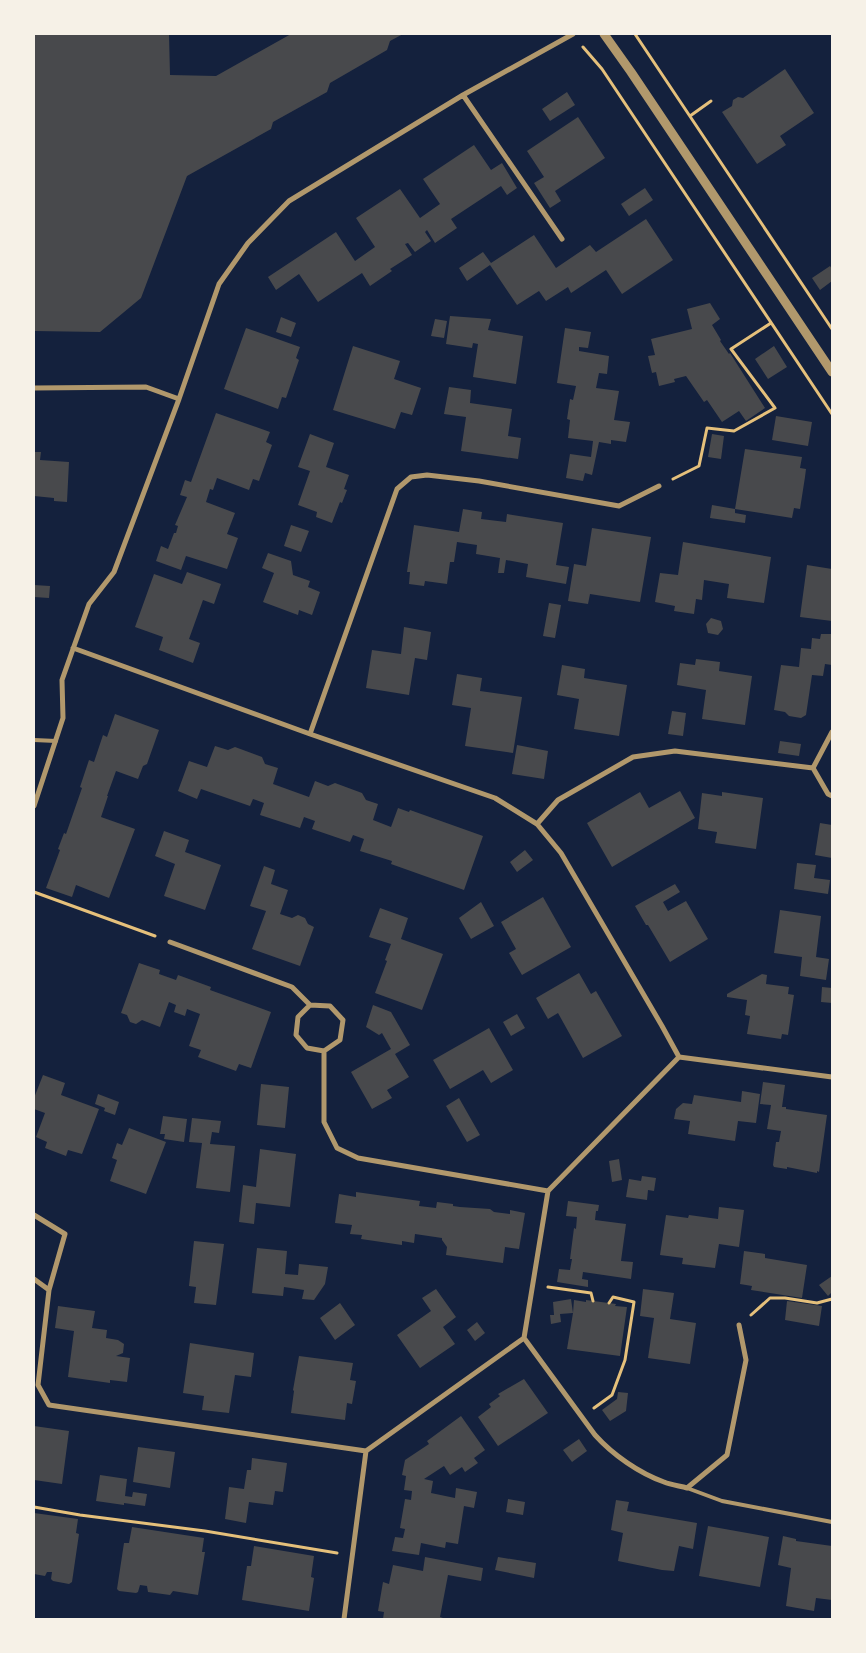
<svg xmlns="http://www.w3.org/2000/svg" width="866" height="1653" font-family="Helvetica,sans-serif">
<rect width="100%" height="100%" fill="#14213d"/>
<path fill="#48494c" d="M 34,34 L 169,34 L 170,75 L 216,76 L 291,34 L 403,34 L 390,41 L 387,50 L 330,83 L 327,92 L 273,122 L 271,129 L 187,176 L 141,298 L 100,332 L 34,331 Z
M 785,69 L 814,113 L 780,136 L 786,145 L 757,164 L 722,112 L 732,106 L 733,100 L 738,97 L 743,98 Z
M 567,92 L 575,105 L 550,121 L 542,109 Z
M 578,117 L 605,158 L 555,191 L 561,201 L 550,208 L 534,183 L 544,177 L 527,151 Z
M 474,145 L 491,170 L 502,163 L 517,188 L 507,195 L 501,186 L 451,219 L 457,228 L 435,243 L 427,230 L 425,232 L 431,241 L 415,252 L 408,243 L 405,244 L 412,255 L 390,269 L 392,271 L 370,286 L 362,273 L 318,302 L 299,274 L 276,290 L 268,277 L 336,232 L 355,261 L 375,247 L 356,218 L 400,189 L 420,218 L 440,204 L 423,179 Z
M 645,188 L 653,200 L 629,216 L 621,204 Z
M 646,219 L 673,260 L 622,294 L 606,270 L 571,293 L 568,287 L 546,301 L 539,291 L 517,305 L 490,265 L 467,281 L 459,268 L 483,252 L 491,263 L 534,235 L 556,268 L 590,245 L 596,252 Z
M 830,266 L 832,269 L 832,281 L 820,290 L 812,278 Z
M 710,303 L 720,319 L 712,325 L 721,340 L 720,341 L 729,354 L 730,353 L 765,408 L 746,421 L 739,411 L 722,422 L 707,400 L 704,402 L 686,376 L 674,379 L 675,382 L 659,386 L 656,372 L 652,373 L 648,356 L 655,355 L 651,339 L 692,329 L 687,309 Z
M 450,316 L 491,319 L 488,330 L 523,336 L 516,384 L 473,377 L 478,344 L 473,343 L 472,348 L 446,344 Z
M 281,317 L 296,323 L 291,337 L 276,332 Z
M 435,319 L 447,321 L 444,338 L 431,336 Z
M 246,328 L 300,347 L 296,358 L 299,360 L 286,398 L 282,397 L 278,409 L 224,389 Z
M 565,328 L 591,332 L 588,348 L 579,347 L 579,351 L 609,356 L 607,374 L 599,373 L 596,388 L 619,391 L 614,420 L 630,422 L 626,442 L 611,440 L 611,444 L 599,442 L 592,475 L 585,473 L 583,481 L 566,478 L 570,454 L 591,457 L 593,441 L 568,438 L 570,420 L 567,419 L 570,399 L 573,400 L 576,386 L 557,383 Z
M 353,346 L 400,361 L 394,379 L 421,388 L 412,415 L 401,412 L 395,429 L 333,410 Z
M 774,346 L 787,367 L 768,379 L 755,359 Z
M 449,387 L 471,390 L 470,403 L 512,409 L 508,436 L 521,438 L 518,459 L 461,451 L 466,417 L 444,414 Z
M 216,413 L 270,432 L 266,442 L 272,445 L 259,481 L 253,479 L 249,490 L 217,478 L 213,490 L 210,489 L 206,502 L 235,513 L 227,534 L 238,538 L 227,569 L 186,556 L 181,570 L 156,561 L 161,546 L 168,549 L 174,533 L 176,533 L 178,526 L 175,525 L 187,497 L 180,495 L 185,480 L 191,482 Z
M 776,416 L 812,422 L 808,446 L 772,440 Z
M 310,434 L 334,443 L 326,467 L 349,475 L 344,489 L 347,490 L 342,503 L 340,502 L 332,523 L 316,517 L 317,512 L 298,505 L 310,471 L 298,467 Z
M 712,434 L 724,436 L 721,459 L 708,457 Z
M 745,449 L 802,457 L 800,468 L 806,469 L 805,477 L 800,509 L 794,508 L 792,518 L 735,509 L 735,513 L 746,515 L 745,523 L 710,518 L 712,505 L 735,509 Z
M 34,452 L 41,452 L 40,460 L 69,462 L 67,502 L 54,501 L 54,498 L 34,496 Z
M 463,509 L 482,512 L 481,519 L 506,522 L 507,514 L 563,523 L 556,565 L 569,567 L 566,584 L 526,577 L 528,564 L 506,560 L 504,573 L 498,573 L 500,558 L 476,554 L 477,545 L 457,542 L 454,562 L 450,562 L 447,584 L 425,581 L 424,586 L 409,584 L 410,572 L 407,572 L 414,525 L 459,532 Z
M 291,525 L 309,531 L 301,552 L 284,546 Z
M 592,528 L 651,537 L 640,602 L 590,594 L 588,604 L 568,601 L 574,564 L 586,566 Z
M 683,542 L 771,557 L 764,603 L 727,598 L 729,584 L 704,580 L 702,600 L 696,599 L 694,614 L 674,611 L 675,606 L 655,602 L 660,573 L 678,575 Z
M 268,553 L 291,561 L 293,575 L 310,581 L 308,587 L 320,592 L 312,615 L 299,610 L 298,615 L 263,602 L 274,573 L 262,568 Z
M 807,565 L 832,569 L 832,621 L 800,617 Z
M 187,572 L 221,584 L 214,604 L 203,600 L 189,639 L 200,643 L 193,663 L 159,650 L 163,637 L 135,627 L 154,574 L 182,584 Z
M 34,585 L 50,586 L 49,598 L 34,597 Z
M 549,603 L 561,605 L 555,638 L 543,636 Z
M 711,618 L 721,621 L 723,629 L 718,635 L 708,633 L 706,624 Z
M 404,627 L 431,632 L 427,660 L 415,658 L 409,695 L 366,688 L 372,650 L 401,654 Z
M 821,634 L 832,634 L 832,665 L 825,664 L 823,676 L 812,675 L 806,715 L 801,718 L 789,716 L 785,712 L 774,710 L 781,665 L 799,667 L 801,648 L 811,649 L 812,638 L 820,639 Z
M 696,659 L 720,662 L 719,671 L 752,676 L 745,725 L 702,719 L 706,690 L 677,685 L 680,663 L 695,665 Z
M 562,665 L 585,669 L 584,678 L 627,685 L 619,736 L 574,729 L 579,699 L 557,695 Z
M 457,674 L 482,678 L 480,691 L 522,697 L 513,753 L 465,746 L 471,708 L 452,705 Z
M 672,711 L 686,713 L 683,736 L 668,734 Z
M 115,714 L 159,730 L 147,764 L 143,766 L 138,779 L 116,771 L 107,796 L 108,796 L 101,817 L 135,829 L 109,898 L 76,885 L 72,897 L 46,888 L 60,850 L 58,849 L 64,833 L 66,834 L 82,788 L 80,787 L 89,760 L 94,762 L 103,735 L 107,737 Z
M 780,741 L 801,744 L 799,756 L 778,753 Z
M 517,745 L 548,751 L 544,779 L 512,774 Z
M 215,746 L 228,750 L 235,747 L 262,757 L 265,764 L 278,768 L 273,784 L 309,797 L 315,781 L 328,786 L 335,783 L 362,793 L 366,800 L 378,804 L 373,820 L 391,827 L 398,808 L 409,812 L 410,810 L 483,836 L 464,890 L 391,864 L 392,861 L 360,851 L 364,839 L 353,835 L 350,842 L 312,829 L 315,821 L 304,817 L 300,828 L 260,815 L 264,803 L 253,799 L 250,806 L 201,789 L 197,799 L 178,791 L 189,761 L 207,767 Z
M 680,791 L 695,818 L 612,867 L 587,823 L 640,792 L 649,808 Z
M 722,792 L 763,798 L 756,849 L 715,843 L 717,832 L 698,829 L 702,793 L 722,796 Z
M 820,823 L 832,825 L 832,858 L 815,855 Z
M 164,831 L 189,840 L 185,852 L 221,865 L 205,910 L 164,896 L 175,864 L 155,856 Z
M 525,850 L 533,860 L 517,872 L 510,862 Z
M 797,863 L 816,865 L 814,878 L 830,880 L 828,894 L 794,889 Z
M 264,866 L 275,870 L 271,884 L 288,890 L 280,914 L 292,918 L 298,915 L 305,918 L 308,924 L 314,927 L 300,966 L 252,949 L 266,911 L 250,906 Z
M 675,884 L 680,892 L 663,902 L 668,911 L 686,901 L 708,939 L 670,962 L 648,925 L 646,925 L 635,906 Z
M 543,897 L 571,947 L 522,975 L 509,953 L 516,949 L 501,922 Z
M 481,902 L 494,926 L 471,939 L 459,918 Z
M 380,908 L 408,918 L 401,939 L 443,954 L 422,1010 L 375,993 L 387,961 L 385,960 L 391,944 L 369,937 Z
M 780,910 L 821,916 L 816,957 L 829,959 L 826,980 L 800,976 L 802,957 L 774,953 Z
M 139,963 L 160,970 L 159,974 L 176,980 L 178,975 L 211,987 L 210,990 L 271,1012 L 251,1068 L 239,1064 L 236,1071 L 198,1057 L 201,1050 L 189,1046 L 200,1014 L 187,1009 L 185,1016 L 174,1012 L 176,1005 L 169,1002 L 160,1027 L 142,1020 L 136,1024 L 130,1022 L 127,1015 L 121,1013 Z
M 579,973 L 591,994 L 596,991 L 622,1036 L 583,1058 L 558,1013 L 548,1019 L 536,998 Z
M 762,974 L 767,975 L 766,984 L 789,987 L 788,994 L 794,995 L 788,1035 L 782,1034 L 781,1039 L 747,1034 L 750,1016 L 745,1015 L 747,1000 L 727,997 L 727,994 Z
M 822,987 L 832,988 L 832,1003 L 821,1002 Z
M 373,1005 L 391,1012 L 410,1045 L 395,1054 L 409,1077 L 387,1090 L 392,1098 L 372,1109 L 351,1072 L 391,1049 L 382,1033 L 379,1035 L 366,1027 Z
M 517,1014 L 525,1028 L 511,1036 L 503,1022 Z
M 489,1028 L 513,1070 L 491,1083 L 483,1070 L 450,1089 L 433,1060 Z
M 43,1075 L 65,1083 L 61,1095 L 99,1109 L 82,1154 L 68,1150 L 66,1156 L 45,1148 L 47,1142 L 36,1137 L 45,1113 L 34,1109 L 34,1098 Z
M 763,1082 L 785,1085 L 782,1107 L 786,1107 L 786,1109 L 827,1115 L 819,1172 L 817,1171 L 817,1173 L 787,1167 L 787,1169 L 774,1167 L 773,1165 L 776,1142 L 779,1142 L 781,1131 L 767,1129 L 771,1105 L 760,1104 Z
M 261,1084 L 289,1087 L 285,1128 L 257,1125 Z
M 742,1091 L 760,1094 L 756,1123 L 738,1121 L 735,1141 L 688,1134 L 690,1121 L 674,1119 L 676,1109 L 683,1103 L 692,1104 L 694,1095 L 741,1102 Z
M 98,1094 L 119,1102 L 115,1115 L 104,1111 L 105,1108 L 95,1104 Z
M 459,1098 L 480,1135 L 467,1142 L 446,1106 Z
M 163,1116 L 187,1119 L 184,1142 L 164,1139 L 165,1134 L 160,1134 Z
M 192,1118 L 221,1121 L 219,1133 L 212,1132 L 210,1144 L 235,1146 L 230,1192 L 196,1188 L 202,1143 L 189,1142 Z
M 129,1128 L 166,1142 L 146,1194 L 110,1181 L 117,1160 L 112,1158 L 117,1143 L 122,1145 Z
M 260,1149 L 296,1154 L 290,1207 L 256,1203 L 254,1224 L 239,1222 L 243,1185 L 256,1187 Z
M 619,1159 L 622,1180 L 612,1182 L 609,1161 Z
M 642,1176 L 656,1178 L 654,1191 L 648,1190 L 647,1200 L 626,1197 L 629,1179 L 641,1181 Z
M 356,1192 L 420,1201 L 419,1206 L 436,1208 L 437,1202 L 453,1204 L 453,1206 L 460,1207 L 490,1209 L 494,1212 L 510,1214 L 510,1210 L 525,1213 L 519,1249 L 505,1247 L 503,1263 L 446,1255 L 447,1247 L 442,1240 L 442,1238 L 415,1234 L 414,1243 L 402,1241 L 402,1245 L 361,1239 L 362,1235 L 350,1234 L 352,1225 L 335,1223 L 339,1194 L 356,1197 Z
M 568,1201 L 599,1205 L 598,1211 L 596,1211 L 595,1220 L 626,1224 L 621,1261 L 633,1262 L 631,1279 L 583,1272 L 582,1279 L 588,1280 L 588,1287 L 557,1282 L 559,1269 L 570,1270 L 572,1259 L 570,1259 L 574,1228 L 576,1229 L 577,1217 L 566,1216 Z
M 719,1207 L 744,1210 L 739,1247 L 719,1244 L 715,1268 L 682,1264 L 683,1258 L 660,1255 L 666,1215 L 688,1218 L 689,1215 L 718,1219 Z
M 194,1241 L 224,1244 L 216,1305 L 194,1303 L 196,1287 L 189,1286 Z
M 257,1248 L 287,1251 L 285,1274 L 298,1275 L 299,1264 L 328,1267 L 325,1284 L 314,1300 L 302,1299 L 304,1290 L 284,1287 L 283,1296 L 252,1293 Z
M 744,1251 L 765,1254 L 765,1258 L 807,1265 L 802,1298 L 751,1290 L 752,1286 L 740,1284 Z
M 832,1276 L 832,1292 L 828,1296 L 819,1285 Z
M 436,1289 L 456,1317 L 443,1327 L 455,1344 L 420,1368 L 397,1335 L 431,1311 L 422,1298 Z
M 643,1289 L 674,1293 L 670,1319 L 696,1323 L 690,1364 L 648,1358 L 654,1318 L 640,1316 Z
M 571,1299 L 573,1313 L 574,1300 L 586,1302 L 586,1300 L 616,1304 L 615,1306 L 627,1307 L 620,1356 L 567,1349 L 573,1313 L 560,1314 L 561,1322 L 551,1324 L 550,1315 L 554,1315 L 553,1302 Z
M 787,1301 L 822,1306 L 819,1326 L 785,1320 Z
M 340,1303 L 355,1325 L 335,1340 L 320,1318 Z
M 58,1306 L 95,1311 L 92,1328 L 107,1330 L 106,1338 L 118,1340 L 124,1344 L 123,1353 L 116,1356 L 130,1358 L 127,1382 L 110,1380 L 110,1383 L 68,1377 L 74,1331 L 55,1328 Z
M 477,1322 L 485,1333 L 475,1341 L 467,1330 Z
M 190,1343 L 254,1353 L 251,1377 L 235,1375 L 229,1413 L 202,1410 L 204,1396 L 183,1393 Z
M 299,1356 L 353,1363 L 350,1380 L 356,1381 L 352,1404 L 347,1403 L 345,1420 L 291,1413 L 294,1391 L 293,1390 Z
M 524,1379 L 548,1413 L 498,1446 L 478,1417 L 491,1407 L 489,1404 L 500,1396 L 498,1394 Z
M 618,1392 L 628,1393 L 626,1411 L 610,1421 L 602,1410 L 617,1399 Z
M 461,1416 L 485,1450 L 474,1458 L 478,1463 L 465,1472 L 462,1467 L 450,1475 L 444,1466 L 424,1479 L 433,1481 L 431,1493 L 455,1498 L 456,1488 L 477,1492 L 474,1508 L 464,1506 L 458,1544 L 446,1542 L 445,1548 L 421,1543 L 419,1555 L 392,1551 L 395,1537 L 403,1538 L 405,1529 L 400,1528 L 405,1499 L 411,1500 L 412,1491 L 404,1490 L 406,1476 L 402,1475 L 405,1460 L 429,1444 L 427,1441 Z
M 34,1426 L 69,1431 L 62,1484 L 34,1480 Z
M 579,1439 L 587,1451 L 572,1462 L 563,1450 Z
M 138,1447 L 175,1452 L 170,1488 L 133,1482 Z
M 252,1458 L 287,1463 L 283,1492 L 275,1491 L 273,1505 L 249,1502 L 246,1523 L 225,1519 L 229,1487 L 244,1489 L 247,1470 L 251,1470 Z
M 100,1475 L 127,1479 L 125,1496 L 132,1497 L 133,1492 L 147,1494 L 145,1506 L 124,1503 L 124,1505 L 96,1501 Z
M 508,1499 L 525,1502 L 523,1515 L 506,1512 Z
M 616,1500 L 629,1502 L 627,1511 L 697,1523 L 693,1549 L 679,1546 L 674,1571 L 662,1570 L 618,1561 L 623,1533 L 611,1530 Z
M 34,1513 L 78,1519 L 76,1533 L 79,1534 L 72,1582 L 69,1584 L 53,1581 L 51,1579 L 52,1572 L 47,1572 L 45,1576 L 34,1574 Z
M 708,1526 L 769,1537 L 760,1587 L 699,1576 Z
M 132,1527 L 204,1538 L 202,1552 L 205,1552 L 198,1595 L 173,1591 L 170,1595 L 148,1592 L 147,1586 L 140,1585 L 138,1592 L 136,1593 L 119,1591 L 117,1589 L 124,1543 L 129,1543 Z
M 783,1536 L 796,1539 L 796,1541 L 832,1546 L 832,1600 L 816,1598 L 814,1611 L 786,1606 L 791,1568 L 778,1565 Z
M 254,1546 L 314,1556 L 311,1577 L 314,1578 L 309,1611 L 242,1600 L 247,1566 L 251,1566 Z
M 425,1557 L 483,1568 L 481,1581 L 448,1575 L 440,1617 L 446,1619 L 383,1619 L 384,1612 L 378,1611 L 383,1582 L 389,1584 L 393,1565 L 423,1571 Z
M 498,1557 L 536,1563 L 534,1578 L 495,1570 Z"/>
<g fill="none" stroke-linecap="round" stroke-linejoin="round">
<path stroke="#e5c07b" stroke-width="3" d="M 635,34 L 832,329
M 583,47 L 602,69 L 832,414
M 690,116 L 711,101
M 673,479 L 699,466 L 707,428 L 734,431 L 775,408 L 731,349 L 771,323
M 34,892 L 155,936
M 548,1287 L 591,1293 L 593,1301
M 751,1315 L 770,1298 L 785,1298 L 817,1303 L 832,1299
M 594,1408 L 612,1395 L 625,1360 L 634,1302 L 613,1297 L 609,1303
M 34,1507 L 80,1515 L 205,1531 L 337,1553"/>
<path stroke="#b1986c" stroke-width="4" d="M 34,740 L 56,741
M 687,1488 L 722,1501 L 832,1522"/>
<path stroke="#b1986c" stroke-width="5" d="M 463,95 L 562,239
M 34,388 L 146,387 L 179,399
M 73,648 L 310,734 L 495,798 L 537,824 L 561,853 L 662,1026 L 679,1057 L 832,1077
M 310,734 L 397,489 L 411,477 L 427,475 L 479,481 L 619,506 L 659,486
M 813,768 L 832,732
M 34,806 L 63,718 L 62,680 L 89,604 L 114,572 L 179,399 L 219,284 L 248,243 L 289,201 L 463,95 L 573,34
M 537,824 L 558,800 L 633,757 L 675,751 L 813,768 L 828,794 L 832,796
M 170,942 L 292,987 L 310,1005
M 310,1005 L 330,1006 L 343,1020 L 340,1040 L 324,1051 L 307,1048 L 296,1035 L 298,1017 Z
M 324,1051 L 324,1122 L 337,1148 L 358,1158 L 548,1191 L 679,1057
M 34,1215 L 65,1234 L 49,1290 L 38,1385 L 49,1405 L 366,1451 L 524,1338 L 548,1191
M 34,1279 L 49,1290
M 524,1338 L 595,1435 C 613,1455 639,1473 664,1482 C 671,1485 680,1486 687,1488 L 727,1455 L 746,1360 L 739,1325
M 344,1619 L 366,1451"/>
<path stroke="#b1986c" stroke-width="9" d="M 604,34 L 631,72 L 832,372"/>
</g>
<rect width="866" height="1653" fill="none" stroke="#f6f1e7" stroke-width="70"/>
</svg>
